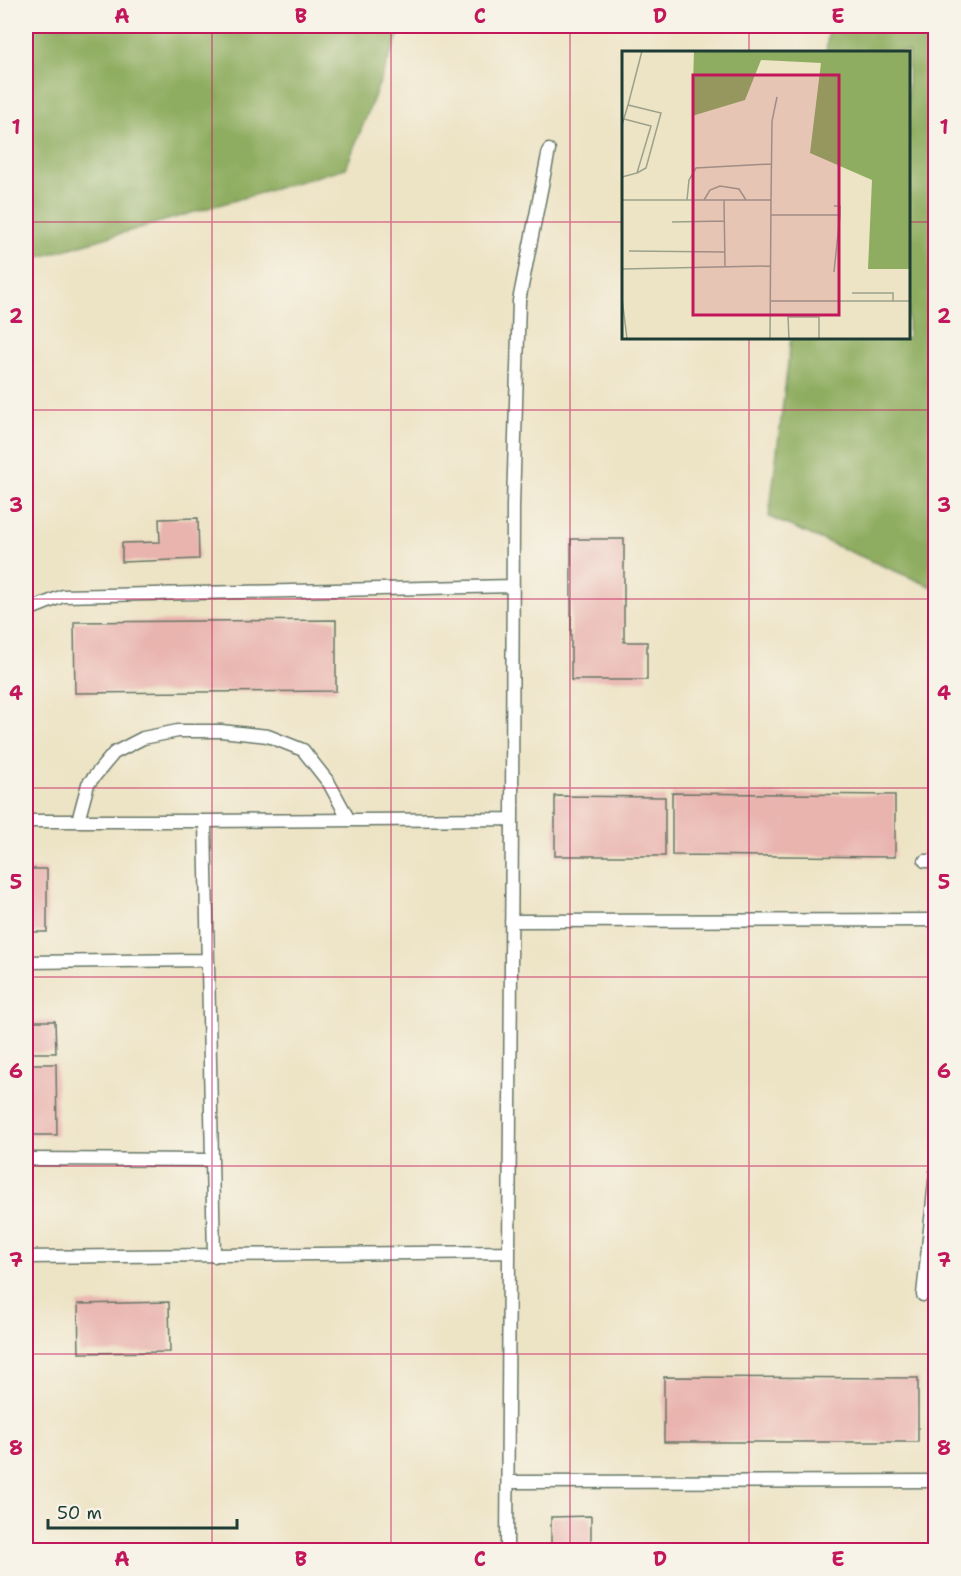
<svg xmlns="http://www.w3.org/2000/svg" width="961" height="1576" font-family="'Shantell Sans',sans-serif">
<rect width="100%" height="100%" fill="#f7f3e8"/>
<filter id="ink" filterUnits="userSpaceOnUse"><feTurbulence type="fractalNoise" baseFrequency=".0167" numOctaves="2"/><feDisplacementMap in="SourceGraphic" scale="12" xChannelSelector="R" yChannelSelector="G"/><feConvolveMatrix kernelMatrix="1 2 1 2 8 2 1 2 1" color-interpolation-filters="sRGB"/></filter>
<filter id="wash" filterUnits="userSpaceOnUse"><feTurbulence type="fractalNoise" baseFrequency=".008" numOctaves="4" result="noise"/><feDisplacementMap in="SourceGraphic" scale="24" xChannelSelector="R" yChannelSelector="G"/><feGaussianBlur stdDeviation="1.35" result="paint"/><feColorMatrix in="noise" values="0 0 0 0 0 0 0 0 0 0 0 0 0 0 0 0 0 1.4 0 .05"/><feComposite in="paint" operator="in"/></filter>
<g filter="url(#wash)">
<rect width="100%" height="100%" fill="#ede3c5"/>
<path fill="#8fad60" stroke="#57754a" stroke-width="1.5" d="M 26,26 L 402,26 L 346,168 L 26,261 Z
M 829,26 L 935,26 L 935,588 L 769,517 L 791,338 L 908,338 L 908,52 L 826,52 Z"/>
<g id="blocks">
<path fill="#e9b3ae" d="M 198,518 L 199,559 L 122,562 L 122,543 L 160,542 L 159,519 Z
M 571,539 L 624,539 L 624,642 L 647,642 L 647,680 L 571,680 Z
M 336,620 L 336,691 L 75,693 L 74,622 Z
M 672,793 L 895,795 L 895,857 L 672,855 Z
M 555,796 L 665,797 L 665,856 L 555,856 Z
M 26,869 L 47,869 L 47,932 L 26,932 Z
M 26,1021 L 55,1021 L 56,1053 L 26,1053 Z
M 26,1064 L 56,1064 L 57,1135 L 26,1135 Z
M 169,1302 L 170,1352 L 79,1353 L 78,1304 Z
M 664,1377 L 918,1378 L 918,1442 L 664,1442 Z
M 591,1516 L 591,1550 L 551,1550 L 551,1517 Z"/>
</g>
</g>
<g filter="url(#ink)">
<use href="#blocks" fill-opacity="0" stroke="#677767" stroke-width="1.5"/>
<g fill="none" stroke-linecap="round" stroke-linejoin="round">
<defs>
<path id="service" d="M 26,611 L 63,596 L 513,586
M 512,819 L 513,505 L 519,301 L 549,150
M 26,821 L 205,821 L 214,1256
M 78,821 L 88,784 L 114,753 L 143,738 L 178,731 L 221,731 L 268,736 L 303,750 L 329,783 L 349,820
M 205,821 L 512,819 L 507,1550
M 925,861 L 936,861
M 511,921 L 936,920
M 26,962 L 208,960
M 26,1159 L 212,1160
M 26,1257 L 508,1252
M 923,1295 L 936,1172
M 509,1482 L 936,1481"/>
</defs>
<use href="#service" stroke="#677767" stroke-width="15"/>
<use href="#service" stroke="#fff" stroke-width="12"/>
</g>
</g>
<path fill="none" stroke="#c2185b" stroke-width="1.5" stroke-opacity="0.55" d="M 212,26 L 212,1550M 391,26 L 391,1550M 570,26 L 570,1550M 749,26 L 749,52M 26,222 L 624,222M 908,222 L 936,222M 749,338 L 749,1550M 26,410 L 936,410M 26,599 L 936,599M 26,788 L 936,788M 26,977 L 936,977M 26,1166 L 936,1166M 26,1354 L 936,1354"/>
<g transform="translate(622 51)">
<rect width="288" height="288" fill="#ede3c5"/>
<path d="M 72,0 L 288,0 L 288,218 L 246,218 L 250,129 L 188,102 L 199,12 L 139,9 L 123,49 L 70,65 Z" fill="#8fad60"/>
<path fill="none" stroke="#9ba18b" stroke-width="1.5" d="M 6,54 L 20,0M 0,74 L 6,54 L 39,62 L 24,117 L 15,122M 0,126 L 15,122 L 29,75 L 2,68M 0,149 L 102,149 L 103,215M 65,149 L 67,129 L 74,117 L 149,113M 82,149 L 88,139 L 98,135 L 117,138 L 124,149M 102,149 L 149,149 L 148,288M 149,149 L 150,70 L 155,46M 149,164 L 218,164M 50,171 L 102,170M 7,200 L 103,201M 0,218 L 148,215M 212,221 L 218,164 L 218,155 L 212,155M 230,242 L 271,242 L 271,250M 0,247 L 5,288M 148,250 L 288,250M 167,288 L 166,266 L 197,266 L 197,288"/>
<path fill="#c2185b" fill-opacity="0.15" stroke="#c2185b" stroke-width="3" d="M 71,24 L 217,24 L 217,264 L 71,264 Z"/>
<rect width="288" height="288" fill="none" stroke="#1f3d34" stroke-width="3"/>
</g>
<rect width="961" height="1576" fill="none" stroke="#f7f3e8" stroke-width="66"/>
<path d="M48 1519v9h189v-9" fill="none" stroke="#1f3d34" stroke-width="3"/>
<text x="57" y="1519" font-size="18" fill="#1f3d34" stroke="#f7f3e8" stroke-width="4.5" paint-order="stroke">50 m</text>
<rect x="33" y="33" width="895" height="1510" fill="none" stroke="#c2185b" stroke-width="2"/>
<g font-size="20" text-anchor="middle" font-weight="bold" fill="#c2185b">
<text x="122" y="23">A</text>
<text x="301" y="23">B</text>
<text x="480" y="23">C</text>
<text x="660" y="23">D</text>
<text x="838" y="23">E</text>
<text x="16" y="134">1</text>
<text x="944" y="134">1</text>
<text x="16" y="323">2</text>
<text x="944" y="323">2</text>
<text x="16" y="512">3</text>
<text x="944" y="512">3</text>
<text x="16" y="700">4</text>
<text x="944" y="700">4</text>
<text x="16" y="889">5</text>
<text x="944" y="889">5</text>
<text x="16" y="1078">6</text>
<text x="944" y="1078">6</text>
<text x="16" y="1267">7</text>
<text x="944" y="1267">7</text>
<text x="16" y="1455">8</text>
<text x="944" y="1455">8</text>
<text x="122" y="1566">A</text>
<text x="301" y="1566">B</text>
<text x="480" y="1566">C</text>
<text x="660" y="1566">D</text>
<text x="838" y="1566">E</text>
</g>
</svg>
